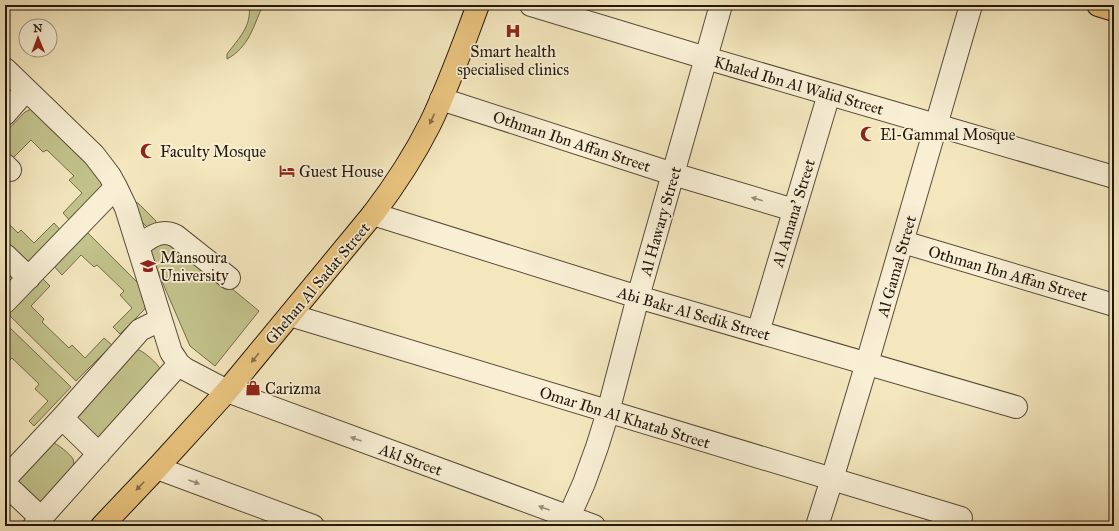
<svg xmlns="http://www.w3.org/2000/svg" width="1119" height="531" font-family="'IM FELL Great Primer',serif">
<rect width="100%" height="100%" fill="#f4e7be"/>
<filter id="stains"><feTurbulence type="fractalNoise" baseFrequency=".005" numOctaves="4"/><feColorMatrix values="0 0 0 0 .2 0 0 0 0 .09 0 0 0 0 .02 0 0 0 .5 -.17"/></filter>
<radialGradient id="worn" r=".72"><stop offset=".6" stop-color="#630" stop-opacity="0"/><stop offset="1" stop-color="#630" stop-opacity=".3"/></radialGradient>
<path fill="#c3c38c" stroke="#746d4c" d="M 249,5 L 263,5 C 253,27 249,47 227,59 L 227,54 C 239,38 252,26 249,5 Z
M 33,109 L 106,181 L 73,224 L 63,213 L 82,193 L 69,180 L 74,176 L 47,150 L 43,152 L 31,140 L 11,160 L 5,154 L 5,133 L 25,112 L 29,110 Z
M 135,202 L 138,203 L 156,221 L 156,224 L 148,228 L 131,211 Z
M 5,220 L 18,233 L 21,230 L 34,243 L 54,223 L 64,234 L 30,264 L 5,245 Z
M 85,230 L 143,288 L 146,306 L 144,310 L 120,334 L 113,327 L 132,308 L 120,295 L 124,291 L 97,265 L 94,267 L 81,255 L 62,275 L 52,264 Z
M 174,241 L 259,311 L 215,366 L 190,346 L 151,256 L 151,246 Z
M 40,276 L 50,286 L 31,306 L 44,319 L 42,322 L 69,348 L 72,345 L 85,358 L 104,338 L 112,345 L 76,381 L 5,311 Z
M 5,323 L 71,387 L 34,426 L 29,421 L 48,401 L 35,389 L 39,384 L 12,358 L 9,361 L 5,357 Z
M 136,349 C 143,350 158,364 161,370 L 99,438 L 95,438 L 77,421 L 76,412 Z
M 51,442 C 57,443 70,454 73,459 C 74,462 74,463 73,466 L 42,501 L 39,502 L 19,488 L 16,476 Z"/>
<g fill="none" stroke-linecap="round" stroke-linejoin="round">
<defs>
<path id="minor" d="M 531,5 L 706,58 L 1114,177
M 5,69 L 94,155 L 110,176 L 116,187 L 126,208 L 171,352 L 179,364 L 185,369 L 227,391 L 594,526
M 441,99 L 673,174 L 794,210
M 5,114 L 26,90
M 5,165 L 10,170
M 373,214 L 638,297 L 1016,407
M 903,242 L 1114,305
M 138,246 C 150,238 160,228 176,236 L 229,278
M 5,255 L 29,278
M 5,302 L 116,187
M 290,315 L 961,518
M 758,332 L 829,94
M 62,418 L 99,454
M 157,468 L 313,526
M 5,479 L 62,418 L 140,330 L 154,323 L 161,321
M 5,484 L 41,518
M 34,526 L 179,364
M 565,526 L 584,483 L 597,447 L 608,412 L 638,297 L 721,5
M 817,526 L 832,479 L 867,363 L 971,5"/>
<path id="major" d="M 1098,5 L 1114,10
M 102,526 L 157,468 L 227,391 L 373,214 C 395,185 414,156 430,124 C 449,85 463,45 478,5"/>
</defs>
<use href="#minor" stroke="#584b38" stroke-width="24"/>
<use href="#major" stroke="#24170b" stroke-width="24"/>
<use href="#minor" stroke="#f8efd5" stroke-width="22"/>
<use href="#major" stroke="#eac47f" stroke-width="22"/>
</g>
<defs><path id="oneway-solid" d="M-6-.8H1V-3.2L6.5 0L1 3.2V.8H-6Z"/></defs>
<g fill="#876e45">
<use href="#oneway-solid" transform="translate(432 119) rotate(115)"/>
<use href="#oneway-solid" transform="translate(255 358) rotate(129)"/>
<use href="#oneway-solid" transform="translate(140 486) rotate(134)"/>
</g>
<g fill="#998e7a">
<use href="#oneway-solid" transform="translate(757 199) rotate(-164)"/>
<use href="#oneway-solid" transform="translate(356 439) rotate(-160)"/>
<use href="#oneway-solid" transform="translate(194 482) rotate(20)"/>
<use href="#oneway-solid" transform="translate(544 508) rotate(-160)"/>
</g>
<defs>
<symbol id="hospital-bare" viewBox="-9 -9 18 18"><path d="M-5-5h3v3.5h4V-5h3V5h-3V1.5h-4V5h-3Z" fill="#8f2418" stroke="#f8efd5" stroke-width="2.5" paint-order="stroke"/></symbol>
<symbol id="mosque-bare" viewBox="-9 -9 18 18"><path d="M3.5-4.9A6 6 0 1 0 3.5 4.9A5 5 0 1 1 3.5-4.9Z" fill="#8f2418" stroke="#f8efd5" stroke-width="2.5" paint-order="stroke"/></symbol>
<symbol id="hotel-bare" viewBox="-9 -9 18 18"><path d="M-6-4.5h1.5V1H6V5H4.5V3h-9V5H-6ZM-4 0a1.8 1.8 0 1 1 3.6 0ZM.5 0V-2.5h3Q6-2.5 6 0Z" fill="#8f2418" stroke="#f8efd5" stroke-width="2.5" paint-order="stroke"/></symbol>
<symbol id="university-bare" viewBox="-9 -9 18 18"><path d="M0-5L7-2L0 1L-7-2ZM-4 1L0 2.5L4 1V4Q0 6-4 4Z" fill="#8f2418" stroke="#f8efd5" stroke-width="2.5" paint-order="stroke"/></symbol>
<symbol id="shop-bare" viewBox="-9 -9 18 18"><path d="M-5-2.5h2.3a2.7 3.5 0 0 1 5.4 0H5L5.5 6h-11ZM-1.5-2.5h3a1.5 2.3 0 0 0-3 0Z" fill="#8f2418" stroke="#f8efd5" stroke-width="2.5" paint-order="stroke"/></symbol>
</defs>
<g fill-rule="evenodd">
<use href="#hospital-bare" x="502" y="20" width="22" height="22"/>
<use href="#mosque-bare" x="857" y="123" width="22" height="22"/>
<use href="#mosque-bare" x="137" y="140" width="22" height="22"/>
<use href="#hotel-bare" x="276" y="160" width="22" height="22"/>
<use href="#university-bare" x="137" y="255" width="22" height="22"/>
<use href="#shop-bare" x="242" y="377" width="22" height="22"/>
</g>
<g text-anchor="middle" stroke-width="3.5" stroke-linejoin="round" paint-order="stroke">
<g font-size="16" fill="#24170b" stroke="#f8efd5" text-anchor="start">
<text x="513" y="57" text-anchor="middle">Smart health<tspan x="513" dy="18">specialised clinics</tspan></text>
<text x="880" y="140">El-Gammal Mosque</text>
<text x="160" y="157">Faculty Mosque</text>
<text x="299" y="177">Guest House</text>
<text x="160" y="263">Mansoura<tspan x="160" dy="18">University</tspan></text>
<text x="265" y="394">Carizma</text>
</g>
<g font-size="16" fill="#24170b" stroke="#f8efd5">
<text transform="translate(799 85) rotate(16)" y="6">Khaled Ibn Al Walid Street</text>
<text transform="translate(572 141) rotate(18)" y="6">Othman Ibn Affan Street</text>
<text transform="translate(793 213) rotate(-73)" y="6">Al Amana' Street</text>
<text transform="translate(660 221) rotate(-74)" y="6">Al Hawary Street</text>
<text transform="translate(896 266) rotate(-74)" y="6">Al Gamal Street</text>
<text transform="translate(1008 273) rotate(16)" y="6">Othman Ibn Affan Street</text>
<text transform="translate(317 283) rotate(-50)" y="6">Ghehan Al Sadat Street</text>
<text transform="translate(694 313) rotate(16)" y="6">Abi Bakr Al Sedik Street</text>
<text transform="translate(625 417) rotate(17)" y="6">Omar Ibn Al Khatab Street</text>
<text transform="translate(411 459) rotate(20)" y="6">Akl Street</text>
</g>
</g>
<rect width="1119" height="531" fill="none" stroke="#f4e7be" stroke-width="20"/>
<rect x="6" y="6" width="1107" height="519" fill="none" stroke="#24170b" stroke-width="2"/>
<rect x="10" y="10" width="1099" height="511" fill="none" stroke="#24170b"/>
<g transform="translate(38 38) rotate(359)"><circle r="19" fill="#f8efd5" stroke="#a39984"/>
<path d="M0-3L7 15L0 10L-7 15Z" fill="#8f2418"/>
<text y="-6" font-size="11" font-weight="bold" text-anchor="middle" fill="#24170b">N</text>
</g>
<rect width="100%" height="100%" filter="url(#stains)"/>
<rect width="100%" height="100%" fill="url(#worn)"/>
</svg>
